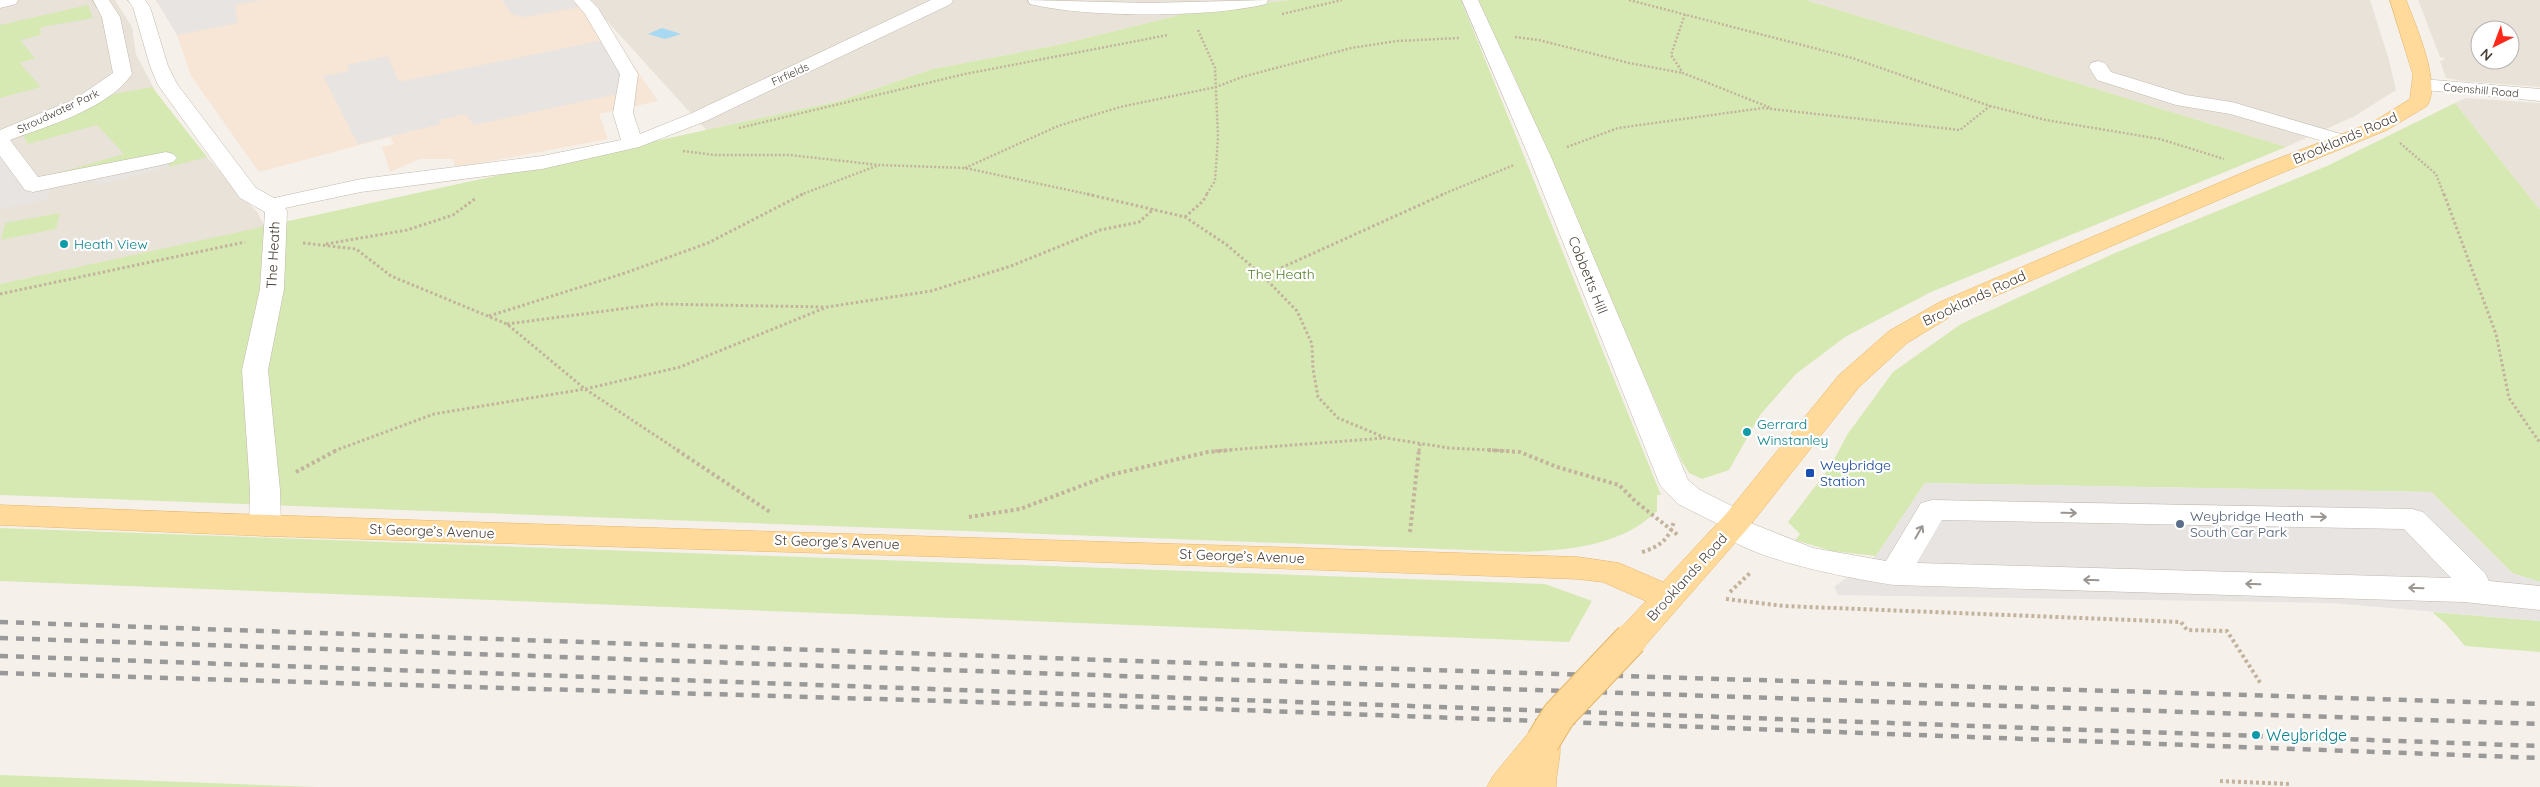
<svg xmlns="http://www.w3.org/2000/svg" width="2540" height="787" font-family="Quicksand,sans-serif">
<rect width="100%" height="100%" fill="#f5f1ea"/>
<path fill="#e9e2d8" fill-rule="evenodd" d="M 0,0 L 115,0 L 132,27 L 136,54 L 160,100 L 207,157 L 257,212 L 265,227 L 0,284 Z
M 588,0 L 1290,0 L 1196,11 L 1058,45 L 933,69 L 839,101 L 706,130 Z
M 1806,0 L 2370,0 L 2389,60 L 2396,90 L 2355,116 L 2286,147 Z
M 2418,0 L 2540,0 L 2540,87 L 2462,81 L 2446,78 L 2440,61 L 2446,59 L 2440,57 ZM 2480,30 L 2510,30 L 2510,60 L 2480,60 Z
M 2466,98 L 2540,103 L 2540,210 L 2455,103 Z"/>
<path fill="#f7e6d6" d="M 156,0 L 588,0 L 658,101 L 599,114 L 608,139 L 455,168 L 453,159 L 420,159 L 390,172 L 382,147 L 394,144 L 390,137 L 259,172 L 191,76 L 177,35 Z"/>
<path fill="#d6e9b3" d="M 1290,0 L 1461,0 L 1661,495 L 1657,495 L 1657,511 C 1621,546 1570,550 1522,552 L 0,495 L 0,284 L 839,101 L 933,69 L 1058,45 L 1196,11 Z
M 1476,0 L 1806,0 L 2286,147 L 1931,292 L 1845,337 L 1796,374 L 1760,415 L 1729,470 L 1702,479 L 1689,473 L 1681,460 L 1513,74 Z
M 88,5 L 93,18 L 42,27 L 40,29 L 41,35 L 20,40 L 35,58 L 20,63 L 41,87 L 0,98 L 0,25 Z
M 152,87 L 207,157 L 169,167 L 166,158 L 54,174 L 124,154 L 97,125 L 28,144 L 23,135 L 84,110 L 114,94 Z
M 2455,103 L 2540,210 L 2540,582 L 2512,573 L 2431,492 L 1925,483 L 1876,556 L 1832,551 L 1795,540 L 1800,534 L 1788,522 L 1830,467 L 1847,435 L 1893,372 L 1961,324 L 2115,253 L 2327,166 Z
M 60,213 L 56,229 L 1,240 L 5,223 Z
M 0,528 L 1545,584 L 1592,601 L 1569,642 L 0,581 Z
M 2432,612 L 2540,621 L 2540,652 L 2465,646 L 2446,624 Z
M 0,775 L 316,787 L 0,787 Z"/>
<path fill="#e7e4e2" d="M 156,0 L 263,0 L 235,5 L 238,23 L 177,35 Z
M 502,0 L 588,0 L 592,5 L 524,17 L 511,14 Z
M 604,40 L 635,90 L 474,125 L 465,114 L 439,120 L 441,124 L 358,144 L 323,76 L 350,71 L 347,65 L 388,56 L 399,82 Z
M 0,151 L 33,185 L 166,158 L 169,167 L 95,186 L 95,179 L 52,188 L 46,200 L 0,209 Z
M 1925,483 L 2431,492 L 2512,573 L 2540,582 L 2540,621 L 2332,603 L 1838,595 L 1834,587 L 1876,556 Z"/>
<path fill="#a7d9f2" d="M 662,28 L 681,34 L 665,39 L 648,34 Z"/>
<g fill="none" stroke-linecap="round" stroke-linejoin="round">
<defs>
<path id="minor" d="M 0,0 L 18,0 L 16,4 L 0,8 Z
M 93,0 L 109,0 L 120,17 L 132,74 C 108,109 47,126 10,140 L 38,177 L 166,152 L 173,154 L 177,158 L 173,162 L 166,164 L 33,192 L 25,190 L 0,156 L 0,130 L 75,99 L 113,73 L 102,17 Z
M 128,0 L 145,0 L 150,7 L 168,66 L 177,84 L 256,188 L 274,198 L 361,179 L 542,156 L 621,140 L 613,113 L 620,74 L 585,14 L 573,0 L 590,0 L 598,8 L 638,74 L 633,113 L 640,134 L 692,113 L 931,0 L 953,0 L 951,4 L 706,121 L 639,147 L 542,169 L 361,192 L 285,208 L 287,211 L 284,289 L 268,370 L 280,490 L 281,526 L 276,533 L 265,536 L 254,533 L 249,526 L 250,490 L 242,370 L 260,289 L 265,212 L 240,198 L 158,85 L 150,66 L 133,7 Z
M 1028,0 L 1148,3 L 1268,0 L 1266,4 C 1209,18 1087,18 1030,4 Z
M 1462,0 L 1478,0 L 1551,157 L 1688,480 L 1700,490 L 1748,514 L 1752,521 L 1751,523 L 1813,548 L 1886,561 L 1921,503 L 1932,500 L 2412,509 L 2423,512 L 2485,573 L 2489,581 L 2540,586 L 2540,610 L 2464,602 L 1895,585 C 1858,580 1736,558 1716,527 L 1718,524 L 1678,504 L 1660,485 L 1529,157 ZM 1942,520 L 2404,529 L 2451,578 L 1917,563 Z
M 2098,61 L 2105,63 L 2111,72 L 2186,95 L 2232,102 L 2351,137 L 2354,141 L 2351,145 L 2344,147 L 2230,114 L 2176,105 L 2097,80 L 2089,67 L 2091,63 Z
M 2422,79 L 2540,89 L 2540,101 L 2415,89 L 2412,85 L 2415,81 Z"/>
<path id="major" d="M 2390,0 L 2406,0 C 2415,24 2442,84 2427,106 L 2387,130 L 2272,177 L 1958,312 L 1907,343 L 1859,387 L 1748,528 L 1643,648 L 1631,651 L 1619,648 L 1614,639 L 1619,630 L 1646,601 L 1603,582 L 1578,579 L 952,557 L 265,536 L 0,525 L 0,505 C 526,526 1052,539 1578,557 L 1619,563 L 1663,582 L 1726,514 L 1839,375 L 1889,331 L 1940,302 L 2256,167 L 2373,122 L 2410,99 L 2413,75 Z
M 1543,726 L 1556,731 C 1565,747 1556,768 1556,787 L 1487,787 L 1493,776 L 1530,731 Z"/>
</defs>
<use href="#minor" stroke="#c1b8ac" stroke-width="1"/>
<use href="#major" stroke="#e6b568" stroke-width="1"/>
<path stroke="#c3b39d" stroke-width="2.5" stroke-dasharray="2 2" stroke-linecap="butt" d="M 1629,0 L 1852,58 L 1990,106 L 2046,120 L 2160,139 L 2224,159
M 1282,14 L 1342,0
M 1685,14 L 1671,55 L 1683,73 L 1771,108
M 1198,30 L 1215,68 L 1218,137 L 1215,181 L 1206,195
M 1515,37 L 1539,40 L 1629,63 L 1683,73
M 739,128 L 965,74 L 1168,35
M 2400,143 L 2436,174 L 2444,195
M 1567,147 L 1618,128 L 1763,108 L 1960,130 L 1990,106
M 683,151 L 715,155 L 790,155 L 879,165 L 965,168 L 1092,195
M 965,168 L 1058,126 L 1120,107 L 1216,87 L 1242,77 L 1351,48 L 1397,41 L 1459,38
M 800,195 L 879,165
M 1441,195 L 1514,165"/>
<path stroke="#c3b39d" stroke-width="3" stroke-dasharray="2.5 2.5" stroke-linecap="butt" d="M 1087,194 L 1185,217 L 1227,245 L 1263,276 L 1297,311 L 1312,344 L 1313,369 L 1318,397 L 1338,418 L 1386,438 L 1449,448 L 1510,451
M 2444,194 L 2496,334 L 2509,398 L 2540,443
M 1185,217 L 1203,201 L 1207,194
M 303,243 L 356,249 L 391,276 L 507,324 L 585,389 L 679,451
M 326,244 L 407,230 L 453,215 L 476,198
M 1263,276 L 1444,194
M 0,294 L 245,242
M 489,316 L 625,273 L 708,243 L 803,194
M 507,324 L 658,304 L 824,307
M 334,451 L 434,414 L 585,389 L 680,367 L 827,307 L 931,291 L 1011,266 L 1100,230 L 1139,222 L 1154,209
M 1215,451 L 1385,438
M 1419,451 L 1420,444"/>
<path stroke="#c3b39d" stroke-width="4" stroke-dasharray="3 3" stroke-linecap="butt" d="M 677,450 L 770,512
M 1488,450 L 1520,452 L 1557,467 L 1619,485 L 1635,501 L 1679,536
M 296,472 L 337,450
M 969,517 L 1020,509 L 1110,475 L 1208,452 L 1231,450
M 1410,532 L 1419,450
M 1642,552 C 1659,547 1670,539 1674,521
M 1730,592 L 1751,572
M 1726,599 L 1784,606 L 2181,622 L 2187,630 L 2227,631 L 2261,684
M 2220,781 L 2289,784"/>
<use href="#minor" fill="#fff" fill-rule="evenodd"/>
<use href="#major" fill="#ffda9a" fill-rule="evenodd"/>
<path stroke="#999" stroke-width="4.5" stroke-dasharray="8 8" stroke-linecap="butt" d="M 0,622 L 1134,661 L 2540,704
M 0,638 L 2540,724
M 0,656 L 2540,746
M 0,673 L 1213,709 L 2540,758"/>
<defs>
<path id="major-bridge" d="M 1543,741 L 1559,715 L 1631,639"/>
</defs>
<use href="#major-bridge" stroke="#e6b568" stroke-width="35" stroke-linecap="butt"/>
<use href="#major-bridge" stroke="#ffda9a" stroke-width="33"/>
</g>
<defs><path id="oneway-shaft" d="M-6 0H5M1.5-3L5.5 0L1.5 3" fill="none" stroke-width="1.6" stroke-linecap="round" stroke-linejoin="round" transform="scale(1.25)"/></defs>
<g stroke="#9b9692">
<use href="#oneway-shaft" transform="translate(2069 513) rotate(1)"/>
<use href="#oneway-shaft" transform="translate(2319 517) rotate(1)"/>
<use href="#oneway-shaft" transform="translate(1919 532) rotate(-60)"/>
<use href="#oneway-shaft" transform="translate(2091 580) rotate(-178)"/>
<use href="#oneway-shaft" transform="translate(2253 584) rotate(-178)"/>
<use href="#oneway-shaft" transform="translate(2416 588) rotate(-178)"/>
</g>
<g fill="#0f9aa8" stroke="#fff" stroke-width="2">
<circle cx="64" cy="244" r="5"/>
<circle cx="1747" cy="432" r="5"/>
<circle cx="2256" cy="735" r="5"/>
</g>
<rect fill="#1a4fb4" stroke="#fff" stroke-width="2" x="1805" y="468" width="10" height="10" rx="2.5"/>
<circle fill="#5c6f8a" stroke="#fff" stroke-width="2" cx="2180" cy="524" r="5"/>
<g text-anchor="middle" stroke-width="4.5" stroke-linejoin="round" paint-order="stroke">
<g font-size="11" fill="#4a4138" stroke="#fff">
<text transform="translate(790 74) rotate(-25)" y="4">Firfields</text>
<text transform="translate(2481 90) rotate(5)" y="4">Caenshill Road</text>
<text transform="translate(58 111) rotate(-25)" y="4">Stroudwater Park</text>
</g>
<g font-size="14" fill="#4a4138" stroke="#fff">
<text transform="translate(2345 138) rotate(-23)" y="5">Brooklands Road</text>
<text transform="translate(273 255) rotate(-87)" y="5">The Heath</text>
<text transform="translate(1588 275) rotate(68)" y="5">Cobbetts Hill</text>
<text transform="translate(1974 298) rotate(-25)" y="5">Brooklands Road</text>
<text transform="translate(432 531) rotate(2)" y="5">St George’s Avenue</text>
<text transform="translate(837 542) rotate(2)" y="5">St George’s Avenue</text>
<text transform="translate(1242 556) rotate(2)" y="5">St George’s Avenue</text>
<text transform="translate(1687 577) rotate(-48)" y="5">Brooklands Road</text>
</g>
<g font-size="14" fill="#0d838f" stroke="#fff" text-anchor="start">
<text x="74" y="249">Heath View</text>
<text x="1757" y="429">Gerrard<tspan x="1757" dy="16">Winstanley</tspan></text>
</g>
<g font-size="14" fill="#507d29" stroke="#fff">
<text x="1281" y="279">The Heath</text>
</g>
<g font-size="14" fill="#164399" stroke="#fff" text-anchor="start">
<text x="1820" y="470">Weybridge<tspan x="1820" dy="16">Station</tspan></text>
</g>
<g font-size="14" fill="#4e5e75" stroke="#fff" text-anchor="start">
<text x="2190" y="521">Weybridge Heath<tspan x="2190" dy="16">South Car Park</tspan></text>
</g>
<g font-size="16" fill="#0d838f" stroke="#fff" text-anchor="start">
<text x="2266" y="741">Weybridge</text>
</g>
</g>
<g transform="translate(2495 45) rotate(222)"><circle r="24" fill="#ffffff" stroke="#b7b3af"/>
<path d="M0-4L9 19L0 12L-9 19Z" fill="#fc291a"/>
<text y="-8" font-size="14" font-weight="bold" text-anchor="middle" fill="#4a4138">N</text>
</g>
</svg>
